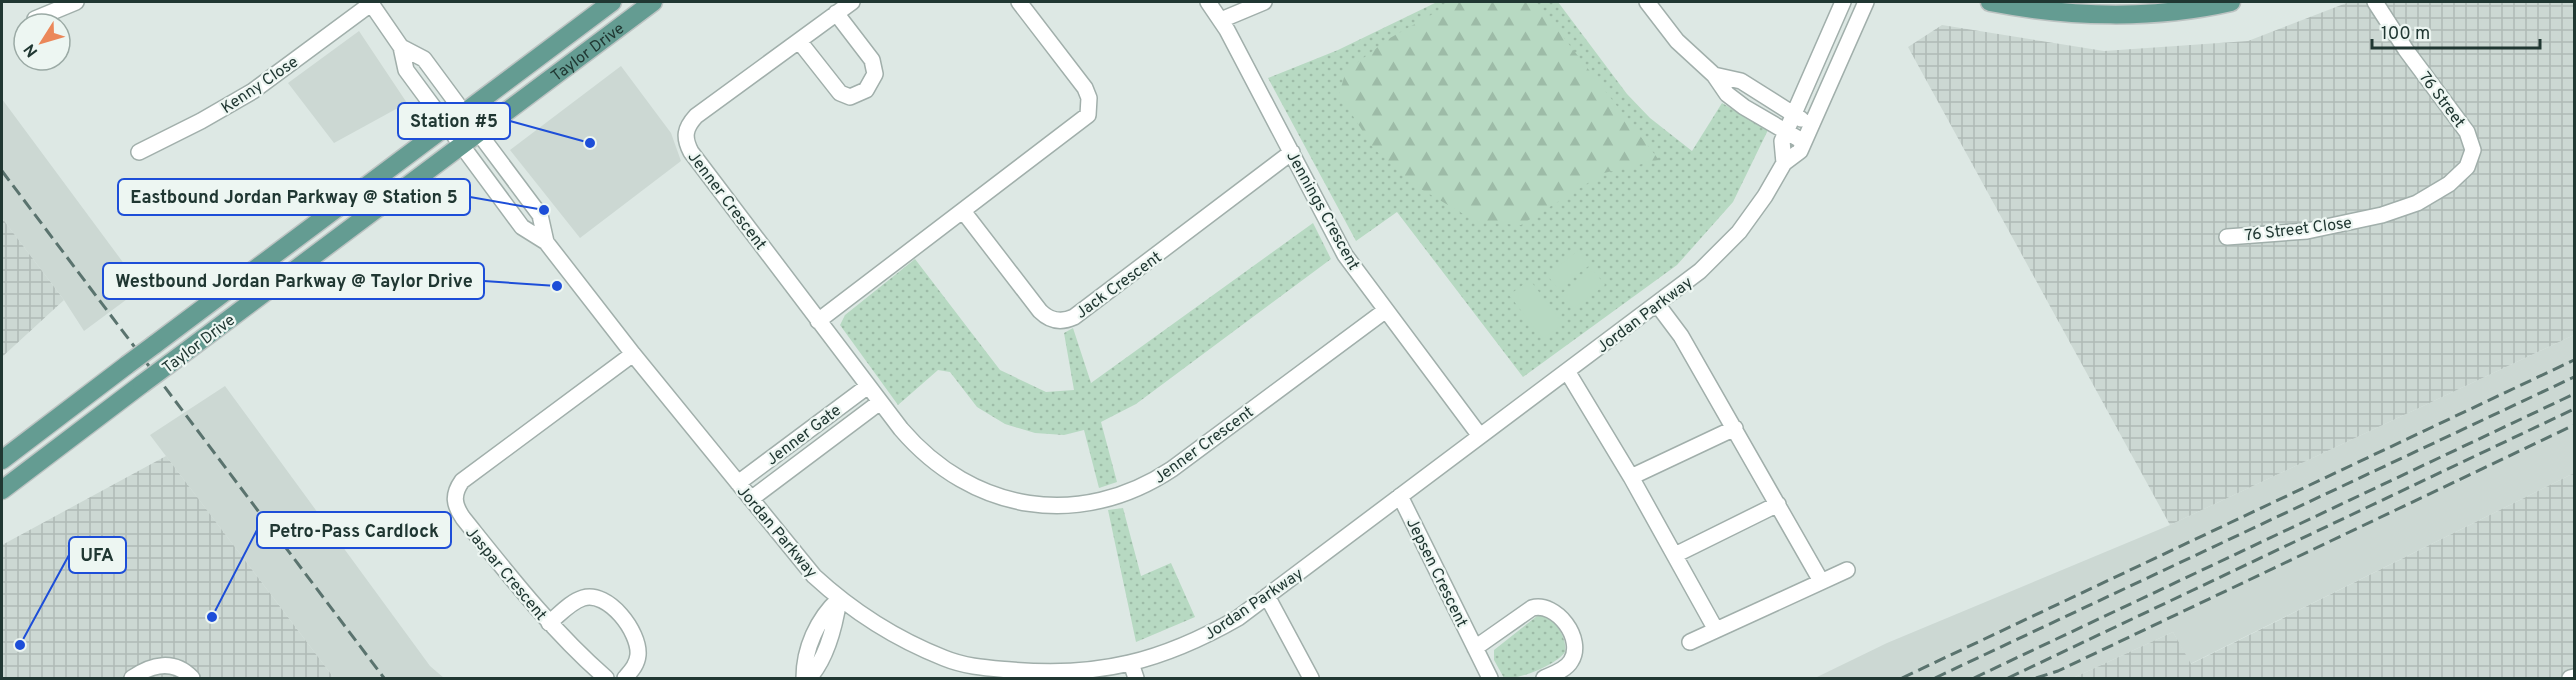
<svg xmlns="http://www.w3.org/2000/svg" width="2576" height="680" font-family="Overpass,sans-serif">
<defs>
<pattern id="industrial-grid" width="8" height="8" patternUnits="userSpaceOnUse" patternTransform="scale(1.5)"><rect width="8" height="8" fill="#ccd8d3"/><path d="M0 4h8M4 0v8" fill="none" stroke="#afbab6"/></pattern>
<pattern id="grass-dots" width="8" height="8" patternUnits="userSpaceOnUse" patternTransform="scale(1.5)"><rect width="8" height="8" fill="#b7d9c2"/><path d="M2 2h.1M6 6h.1" fill="none" stroke="#9dbba7" stroke-width="1.8" stroke-linecap="round"/></pattern>
<pattern id="forest-firs" width="22" height="20" patternUnits="userSpaceOnUse" patternTransform="scale(1.5)"><rect width="22" height="20" fill="#b7d9c2"/><path d="M5 1l3.5 6h-7zM16 11l3.5 6h-7z" fill="#9dbba7"/></pattern>
</defs>
<rect width="100%" height="100%" fill="#dde8e4"/>
<path fill="#ccd8d3" d="M 359,31 L 407,103 L 334,143 L 288,83 Z
M 621,66 L 671,133 L 681,161 L 580,238 L 510,150 Z
M 2,99 L 142,288 L 84,331 L 64,300 L 2,218 Z
M 2574,335 L 2574,473 L 2190,664 L 2173,632 L 2073,678 L 1815,678 L 1887,643 L 2170,525 Z
M 225,386 L 430,666 L 444,678 L 334,678 L 150,435 Z"/>
<path fill="url(#industrial-grid)" d="M 2349,2 L 2574,2 L 2574,335 L 2170,525 L 1908,47 L 1942,25 L 2104,51 L 2248,41 Z
M 2,218 L 64,300 L 2,357 Z
M 166,456 L 334,678 L 2,678 L 2,545 Z
M 2574,473 L 2574,678 L 2073,678 L 2173,632 L 2191,664 Z"/>
<path fill="url(#grass-dots)" d="M 1437,2 L 1558,2 L 1627,94 L 1650,118 L 1692,151 L 1722,103 L 1768,130 L 1733,202 L 1677,265 L 1523,377 L 1397,212 L 1356,241 L 1268,78 L 1338,50 Z
M 1313,223 L 1331,259 L 1136,404 L 1101,422 L 1117,482 L 1099,488 L 1084,430 L 1064,435 L 1035,433 L 1005,424 L 977,407 L 950,372 L 938,370 L 898,405 L 840,325 L 845,315 L 915,259 L 1000,370 L 1046,392 L 1074,390 L 1064,333 L 1073,328 L 1091,383 Z
M 1123,508 L 1141,576 L 1171,563 L 1195,617 L 1136,642 L 1108,510 Z
M 1537,616 C 1553,613 1568,638 1565,652 C 1556,665 1519,680 1504,678 L 1494,660 L 1494,650 Z"/>
<path fill="url(#forest-firs)" d="M 1454,2 L 1536,2 L 1659,160 L 1604,173 L 1521,225 L 1477,222 L 1419,188 L 1374,149 L 1339,94 L 1346,71 L 1390,38 Z"/>
<path fill="#b7d9c2" d="M 1579,250 L 1590,265 L 1558,289 L 1547,275 Z
M 1593,270 L 1605,285 L 1573,309 L 1561,294 Z
M 1530,280 L 1563,324 L 1543,339 L 1509,295 Z"/>
<g fill="none" stroke-linecap="round" stroke-linejoin="round">
<defs>
<path id="minor" d="M 370,2 L 401,47 L 406,70 L 522,227 L 546,242 L 633,354 L 814,576 C 852,611 896,639 944,658 C 966,667 988,668 1011,670 C 1098,678 1163,661 1238,618 L 1700,271 L 1739,232 L 1765,196 L 1784,163 L 1800,151 L 1866,2
M 852,2 L 696,116 C 685,128 683,137 691,152 L 901,429 C 973,513 1080,530 1172,469 L 1386,310
M 1208,2 L 1227,30 L 1345,255 L 1480,436
M 1647,2 L 1677,41 L 1714,75 L 1727,94 L 1744,107 L 1804,142
M 35,19 L 76,2
M 1221,20 L 1264,2
M 799,41 L 840,93 L 850,97 L 866,90 L 875,74 L 872,60 L 836,13
M 401,47 L 424,59 L 478,132 L 540,215 L 546,242
M 1714,75 L 1741,81 L 1801,119
M 139,152 L 201,121 L 253,91 L 372,3
M 1784,163 L 1782,141 L 1843,2
M 963,211 L 1040,311 C 1050,321 1061,323 1074,317 L 1292,152
M 2227,237 L 2307,231 L 2382,215 L 2417,203 L 2449,184 L 2467,167 L 2473,150 L 2467,132 L 2406,50 L 2375,2
M 1657,304 L 1681,336 L 1821,581
M 818,321 L 1088,115 L 1089,98 L 1085,88 L 1019,2
M 1567,371 L 1631,477 L 1716,630
M 1631,477 L 1735,428
M 738,483 L 868,386
M 1400,496 L 1490,678
M 751,499 L 880,402
M 1675,555 L 1778,504
M 1267,596 L 1311,678
M 549,623 C 559,615 570,602 583,598 C 608,590 640,632 638,655 C 637,665 631,671 625,678
M 1690,642 L 1847,570
M 1475,648 L 1532,608 C 1556,601 1585,639 1571,661 C 1566,670 1553,674 1544,678
M 1131,663 L 1136,678
M 132,678 C 152,664 174,659 192,678
M 606,678 C 552,631 508,574 463,518 C 454,505 452,495 462,481 L 633,354
M 804,678 C 804,649 817,619 839,599
M 809,678 C 827,658 835,625 839,599
M 2570,678 L 2574,677"/>
<g id="major">
<path d="M 1990,2 C 2068,17 2153,20 2231,2"/>
<path d="M 154,345 L 612,2"/>
<path id="s1" d="M 169,364 L 653,2"/>
<path d="M 2,460 L 127,365"/>
<path d="M 2,490 L 142,384"/>
</g>
</defs>
<use href="#minor" stroke="#a1afab" stroke-width="18"/>
<use href="#major" stroke="#bcc3c2" stroke-width="21"/>
<use href="#minor" stroke="#fff" stroke-width="15"/>
<use href="#major" stroke="#649c92" stroke-width="18"/>
<path stroke="#5a736e" stroke-width="3" stroke-dasharray="12 6" stroke-linecap="butt" d="M 2,171 L 384,678
M 1902,678 L 2574,360
M 1935,678 L 2574,377
M 1974,678 L 2574,394
M 2008,678 L 2574,409
M 2036,678 L 2058,671 L 2574,425"/>
<defs>
<path id="major-bridge" d="M 127,365 L 154,345
M 142,384 L 169,364"/>
</defs>
<use href="#major-bridge" stroke="#bcc3c2" stroke-width="21" stroke-linecap="butt"/>
<use href="#major-bridge" stroke="#649c92" stroke-width="18"/>
</g>
<g text-anchor="middle" stroke-width="4.5" stroke-linejoin="round" paint-order="stroke">
<g font-size="16" fill="#203732" stroke="#edf6f2">
<text dy="6" stroke="none"><textPath href="#s1" startOffset="522">Taylor Drive</textPath></text>
<text transform="translate(259 84) rotate(-34)" y="6">Kenny Close</text>
<text transform="translate(2443 99) rotate(53)" y="6">76 Street</text>
<text transform="translate(728 200) rotate(53)" y="6">Jenner Crescent</text>
<text transform="translate(1324 210) rotate(61)" y="6">Jennings Crescent</text>
<text transform="translate(2298 228) rotate(-7)" y="6">76 Street Close</text>
<text transform="translate(1118 284) rotate(-36)" y="6">Jack Crescent</text>
<text transform="translate(1644 314) rotate(-37)" y="6">Jordan Parkway</text>
<text transform="translate(198 343) rotate(-37)" y="6">Taylor Drive</text>
<text transform="translate(803 434) rotate(-37)" y="6">Jenner Gate</text>
<text transform="translate(1203 444) rotate(-36)" y="6">Jenner Crescent</text>
<text transform="translate(778 531) rotate(50)" y="6">Jordan Parkway</text>
<text transform="translate(1438 572) rotate(64)" y="6">Jepsen Crescent</text>
<text transform="translate(507 573) rotate(50)" y="6">Jaspar Crescent</text>
<text transform="translate(1253 603) rotate(-34)" y="6">Jordan Parkway</text>
</g>
</g>
<path fill="none" stroke="#1d4ed8" stroke-width="2" d="M590 143L510 121M544 210L470 197M557 286L484 281M212 617L257 530M20 645L69 555"/>
<g fill="#1d4ed8" stroke="#edf6f2" stroke-width="2">
<circle cx="590" cy="143" r="6"/>
<circle cx="544" cy="210" r="6"/>
<circle cx="557" cy="286" r="6"/>
<circle cx="212" cy="617" r="6"/>
<circle cx="20" cy="645" r="6"/>
</g>
<g fill="#edf6f2" stroke="#1d4ed8" stroke-width="2">
<rect x="398" y="103" width="112" height="36" rx="6"/>
<rect x="118" y="179" width="352" height="36" rx="6"/>
<rect x="103" y="263" width="381" height="36" rx="6"/>
<rect x="257" y="512" width="194" height="36" rx="6"/>
<rect x="69" y="537" width="57" height="36" rx="6"/>
</g>
<g font-size="18" text-anchor="middle" font-weight="bold" fill="#203732">
<text x="454" y="127">Station #5</text>
<text x="294" y="203">Eastbound Jordan Parkway @ Station 5</text>
<text x="294" y="287">Westbound Jordan Parkway @ Taylor Drive</text>
<text x="354" y="537">Petro-Pass Cardlock</text>
<text x="97" y="561">UFA</text>
</g>
<rect width="2576" height="680" fill="none" stroke="#203732" stroke-width="6"/>
<g transform="translate(42 42) rotate(233)"><circle r="28" fill="#edf6f2" stroke="#9baaa5" stroke-width="1.5"/>
<path d="M0-4.5L10 22L0 15L-10 22Z" fill="#eb8759"/>
<text y="-9" font-size="16" font-weight="bold" text-anchor="middle" fill="#203732">N</text>
</g>
<path d="M2372 39v9h168v-9" fill="none" stroke="#203732" stroke-width="3"/>
<text x="2381" y="39" font-size="18" fill="#203732" stroke="#edf6f2" stroke-width="4.5" paint-order="stroke">100 m</text>
</svg>
